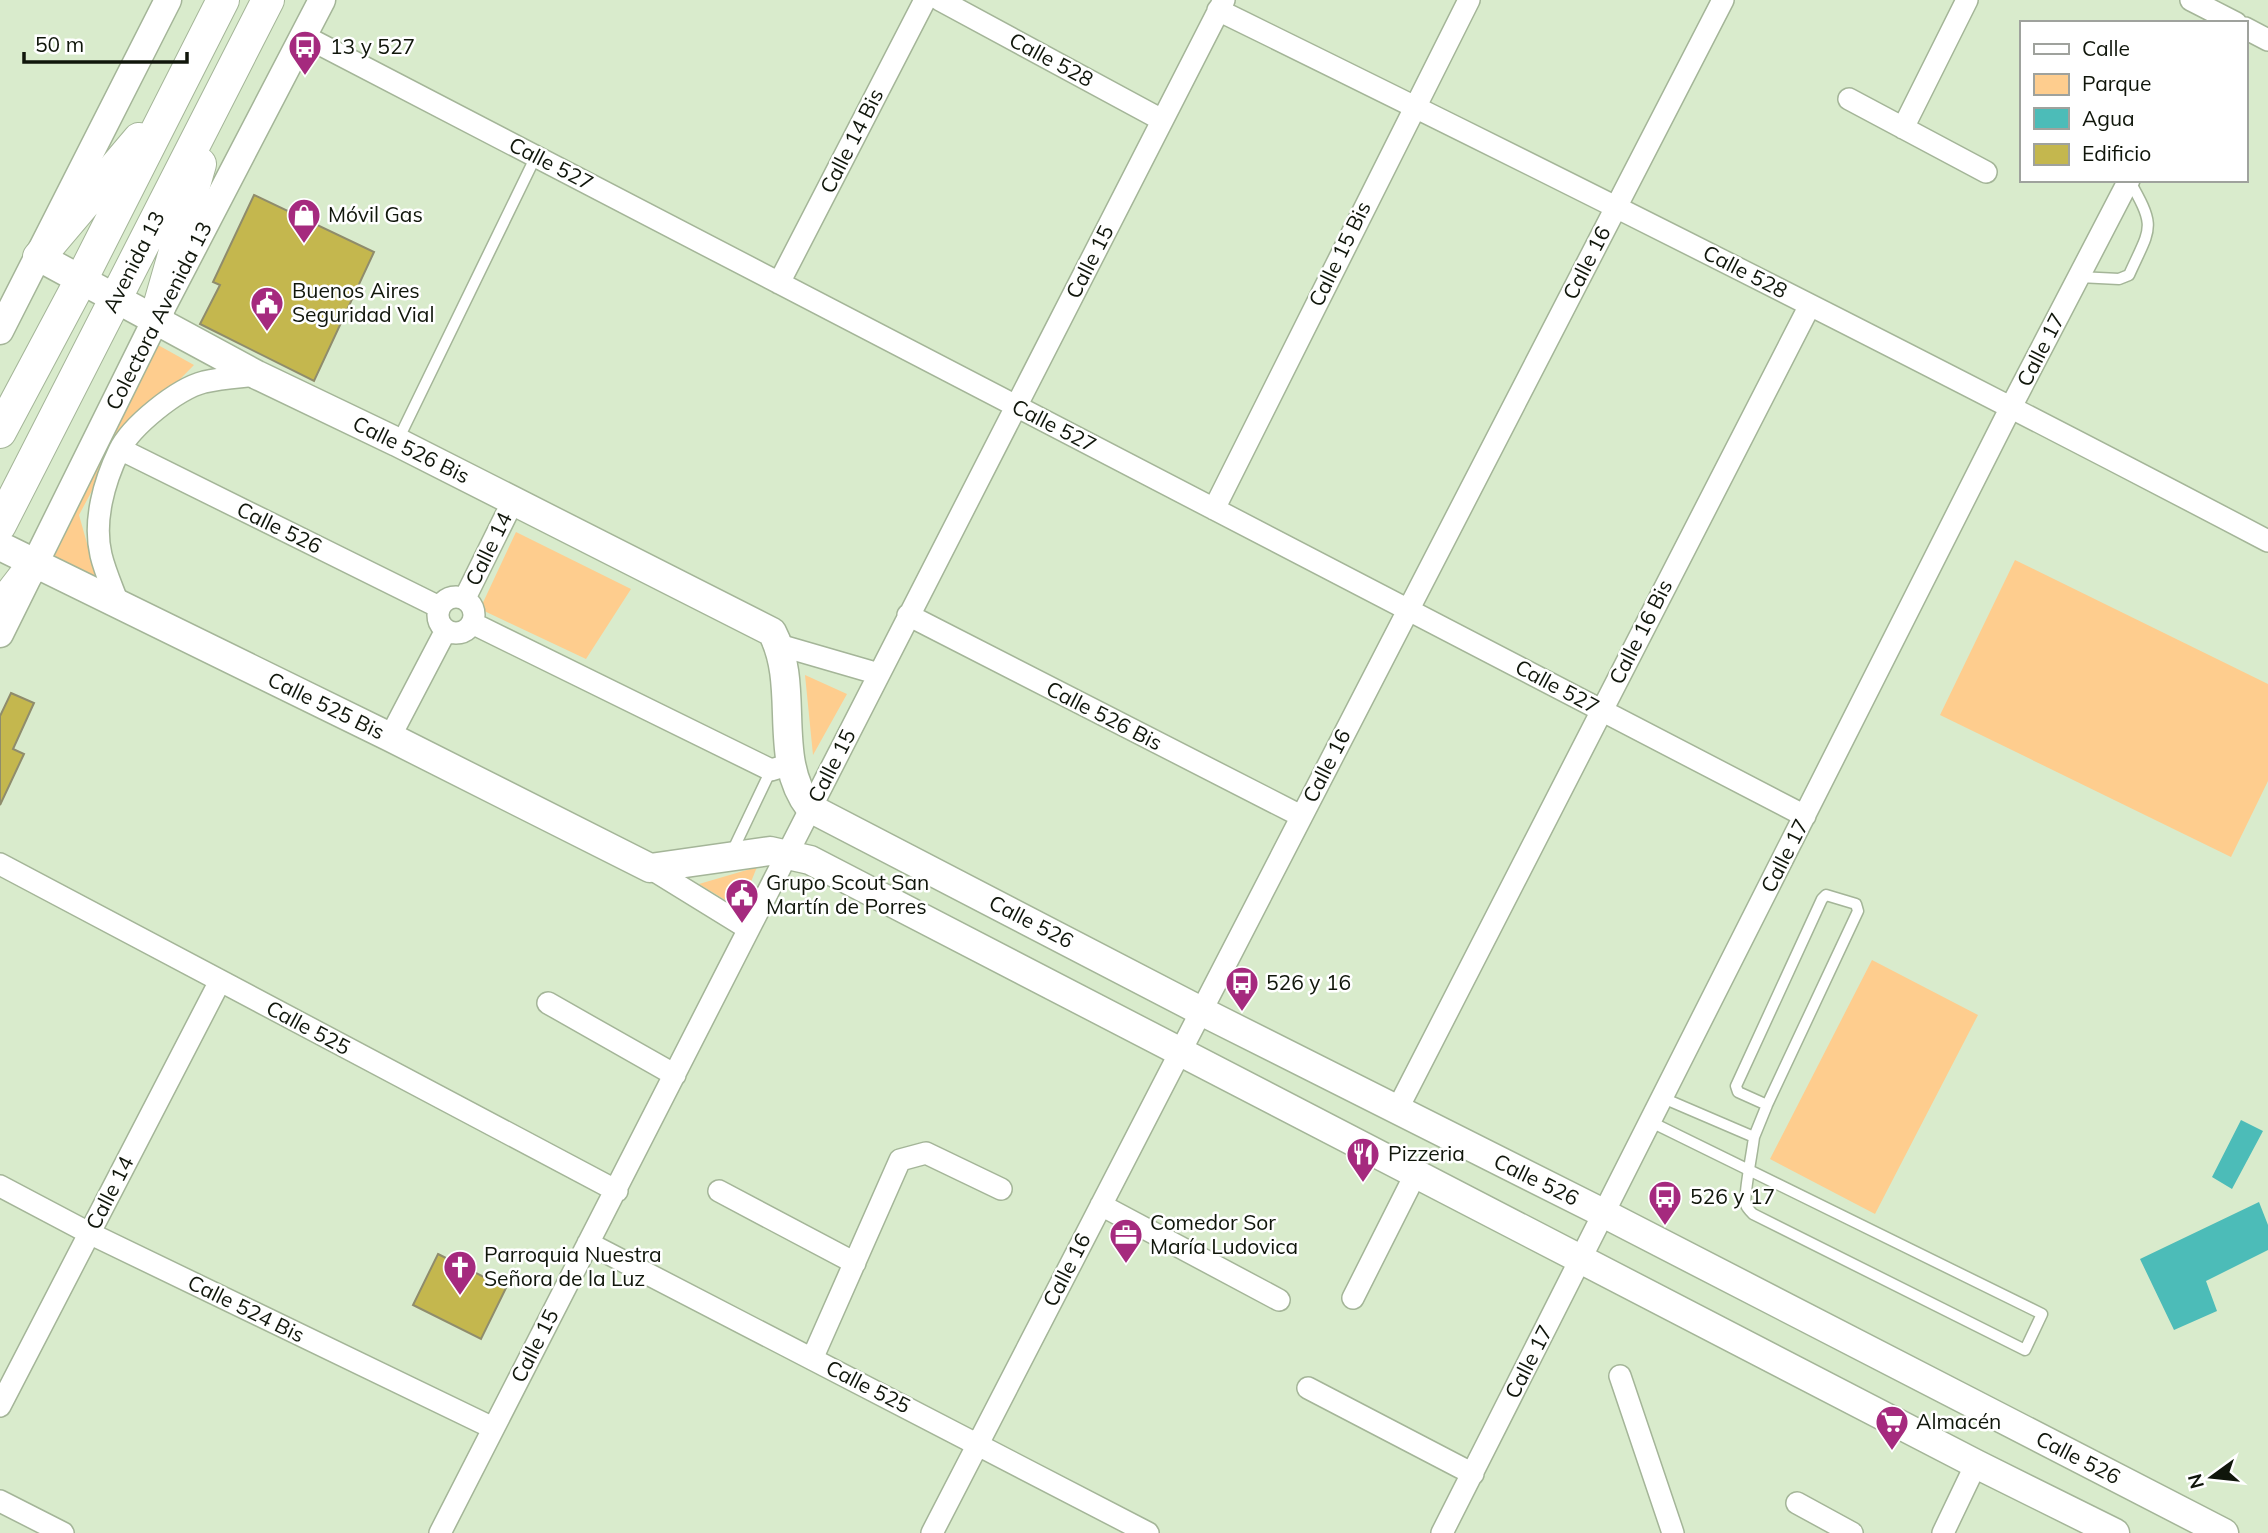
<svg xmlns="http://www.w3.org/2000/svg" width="2268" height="1533" font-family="Mulish,sans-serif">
<rect width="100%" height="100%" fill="#d9ebcc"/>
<path fill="#fecd8e" d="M 158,345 L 194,365 L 118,442 L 79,515 L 97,579 L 54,557 Z
M 516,532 L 631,589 L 586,659 L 480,609 Z
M 2015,560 L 2268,684 L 2268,781 L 2231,857 L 1940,715 Z
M 805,675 L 847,694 L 813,755 Z
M 757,867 L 740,909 L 699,884 Z
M 1872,960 L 1978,1015 L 1875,1214 L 1770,1159 Z"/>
<path fill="#4cbcb8" d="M 2241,1120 L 2263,1131 L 2232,1189 L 2212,1177 Z
M 2259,1202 L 2268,1225 L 2268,1250 L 2206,1281 L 2217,1311 L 2174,1330 L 2140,1259 Z"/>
<path fill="#c4b74e" stroke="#8f8c6c" stroke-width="2" d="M 254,195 L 374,252 L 314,381 L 200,324 L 220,285 L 213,282 Z
M 11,693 L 34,703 L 13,749 L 24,754 L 0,805 L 0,716 Z
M 438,1254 L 506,1288 L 481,1339 L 413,1305 Z"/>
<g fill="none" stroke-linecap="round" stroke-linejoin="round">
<defs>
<path id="service" d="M 2079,277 L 2119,279 L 2129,275 C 2151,226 2157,229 2129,180
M 398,440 L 536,156
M 731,854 L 771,770
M 1651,1122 L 2042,1314 L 2025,1350 L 1753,1214 C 1750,1211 1747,1208 1746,1205 C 1743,1198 1753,1148 1754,1137 L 1663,1098
M 1754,1137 L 1767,1105 L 1858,911 L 1856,904 L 1826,895 L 1822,899 L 1736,1086 L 1738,1092 L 1767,1105"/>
<path id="minor" d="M 940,0 L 1162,120
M 2191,0 L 2236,23
M 1218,10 C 1571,183 1921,359 2268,541
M 2245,28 L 2268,40
M 304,36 L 1805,816
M 1849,99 L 1986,172
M 1903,128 L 1967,0
M 779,283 L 925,0
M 120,449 L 439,607
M 1214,509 L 1469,0
M438 615a18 18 0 1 1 36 0a18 18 0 1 1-36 0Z
M 465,598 L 513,501
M 119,606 C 113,589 105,572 101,555 C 93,521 104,482 119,451 C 131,426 177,389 204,382 C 221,378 240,377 257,375
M 908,615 L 1301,816
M 472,623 L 771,770 L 791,764
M 779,645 L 879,674
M 390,737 L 446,630
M 0,864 L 617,1191
M 650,868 L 749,929
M 548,1003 L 675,1075
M 1397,1110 L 1810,305
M 0,1186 L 89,1233 L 493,1428
M 719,1191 L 855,1263
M 1101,1205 L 1279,1300
M 588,1243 L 1148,1533
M 1353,1298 L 1416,1173
M 812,1359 L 900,1160 L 926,1153 L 1001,1189
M 1620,1376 L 1673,1533
M 1308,1388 L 1473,1474
M 0,1406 L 220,981
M 0,1501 L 63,1533
M 1797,1503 L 1852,1533
M 440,1533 L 1224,0
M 932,1533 L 1723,0
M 1442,1533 L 2011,407 L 2129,180
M 1943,1533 L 1976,1464"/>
<path id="tertiary" d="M 0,331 L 168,0
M 0,634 L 155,321 L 322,0"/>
<path id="secondary" d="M 39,257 L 257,375 L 397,442 L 772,632 C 801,687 771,758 810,808 L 1201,1011 L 1605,1214 L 2224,1533
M 0,546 L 390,737 L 650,868 L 770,851 L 810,860 L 1976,1464 L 2115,1533"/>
<path id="primary" d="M 39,257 L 139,139
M 155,321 L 200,164
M 0,432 L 81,280 L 223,0
M 0,525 L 268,0
M 0,608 L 34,564"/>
</defs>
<use href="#service" stroke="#a4b598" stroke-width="13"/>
<use href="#minor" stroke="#a4b598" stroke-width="24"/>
<use href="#tertiary" stroke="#a4b598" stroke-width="29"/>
<use href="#secondary" stroke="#a4b598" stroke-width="31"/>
<use href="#primary" stroke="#a4b598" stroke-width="34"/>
<use href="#service" stroke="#fff" stroke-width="10"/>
<use href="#minor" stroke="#fff" stroke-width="21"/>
<use href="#tertiary" stroke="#fff" stroke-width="26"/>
<use href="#secondary" stroke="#fff" stroke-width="28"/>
<use href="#primary" stroke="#fff" stroke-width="32"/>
</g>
<defs>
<symbol id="bus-pin" viewBox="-11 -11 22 30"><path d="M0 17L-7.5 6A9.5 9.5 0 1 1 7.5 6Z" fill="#a52a7e" stroke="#fff"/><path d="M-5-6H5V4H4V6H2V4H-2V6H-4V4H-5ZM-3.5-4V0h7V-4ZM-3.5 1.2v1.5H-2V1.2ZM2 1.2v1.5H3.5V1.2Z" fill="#fff"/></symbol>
<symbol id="shop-pin" viewBox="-11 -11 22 30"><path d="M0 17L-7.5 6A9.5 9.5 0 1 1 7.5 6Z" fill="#a52a7e" stroke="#fff"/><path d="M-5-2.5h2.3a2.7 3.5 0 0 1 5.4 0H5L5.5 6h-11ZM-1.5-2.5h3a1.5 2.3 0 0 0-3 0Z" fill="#fff"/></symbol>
<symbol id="civic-pin" viewBox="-11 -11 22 30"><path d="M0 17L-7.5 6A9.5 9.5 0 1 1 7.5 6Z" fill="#a52a7e" stroke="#fff"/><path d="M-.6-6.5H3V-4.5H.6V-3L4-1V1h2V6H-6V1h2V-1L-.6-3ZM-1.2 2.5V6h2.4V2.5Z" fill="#fff"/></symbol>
<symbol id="restaurant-pin" viewBox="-11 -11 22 30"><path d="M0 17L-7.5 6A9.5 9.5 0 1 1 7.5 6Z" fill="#a52a7e" stroke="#fff"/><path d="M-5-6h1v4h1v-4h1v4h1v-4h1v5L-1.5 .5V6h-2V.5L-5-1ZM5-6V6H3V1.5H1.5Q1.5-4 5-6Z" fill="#fff"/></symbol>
<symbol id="office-pin" viewBox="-11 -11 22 30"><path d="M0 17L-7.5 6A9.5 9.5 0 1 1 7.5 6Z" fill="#a52a7e" stroke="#fff"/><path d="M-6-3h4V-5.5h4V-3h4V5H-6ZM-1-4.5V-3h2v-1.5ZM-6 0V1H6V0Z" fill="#fff"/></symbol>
<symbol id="church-pin" viewBox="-11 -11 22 30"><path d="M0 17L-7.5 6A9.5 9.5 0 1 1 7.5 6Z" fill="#a52a7e" stroke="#fff"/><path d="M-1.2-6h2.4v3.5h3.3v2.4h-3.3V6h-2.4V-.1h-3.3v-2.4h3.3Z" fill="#fff"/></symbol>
<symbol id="supermarket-pin" viewBox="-11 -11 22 30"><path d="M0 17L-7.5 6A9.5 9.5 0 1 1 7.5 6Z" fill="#a52a7e" stroke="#fff"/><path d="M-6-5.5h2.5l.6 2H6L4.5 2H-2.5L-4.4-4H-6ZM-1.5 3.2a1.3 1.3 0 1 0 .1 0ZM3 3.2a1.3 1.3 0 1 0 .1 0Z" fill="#fff"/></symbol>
</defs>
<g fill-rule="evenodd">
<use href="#bus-pin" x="286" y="28" width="38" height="52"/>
<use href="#shop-pin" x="285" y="196" width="38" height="52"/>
<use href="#civic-pin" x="248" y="284" width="38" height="52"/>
<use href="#civic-pin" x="723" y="876" width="38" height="52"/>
<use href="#bus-pin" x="1223" y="964" width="38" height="52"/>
<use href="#restaurant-pin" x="1344" y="1135" width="38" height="52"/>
<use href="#bus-pin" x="1646" y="1178" width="38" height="52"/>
<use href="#office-pin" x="1107" y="1216" width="38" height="52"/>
<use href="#church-pin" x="441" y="1248" width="38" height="52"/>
<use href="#supermarket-pin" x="1873" y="1403" width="38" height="52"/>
</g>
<g text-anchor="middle" stroke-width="5" stroke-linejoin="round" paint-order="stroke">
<g font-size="21" fill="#10160b" stroke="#fff" text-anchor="start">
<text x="330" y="54">13 y 527</text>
<text x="328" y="222">Móvil Gas</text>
<text x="292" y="298">Buenos Aires<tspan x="292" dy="24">Seguridad Vial</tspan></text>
<text x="766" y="890">Grupo Scout San<tspan x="766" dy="24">Martín de Porres</tspan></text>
<text x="1266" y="990">526 y 16</text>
<text x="1388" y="1161">Pizzeria</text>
<text x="1690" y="1204">526 y 17</text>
<text x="1150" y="1230">Comedor Sor<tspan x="1150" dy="24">María Ludovica</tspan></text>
<text x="484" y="1262">Parroquia Nuestra<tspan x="484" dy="24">Señora de la Luz</tspan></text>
<text x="1916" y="1429">Almacén</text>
</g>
<g font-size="21" fill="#10160b" stroke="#fff">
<text transform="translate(1051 60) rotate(28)" y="7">Calle 528</text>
<text transform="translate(852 141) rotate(-63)" y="7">Calle 14 Bis</text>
<text transform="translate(551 164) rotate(27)" y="7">Calle 527</text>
<text transform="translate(1340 254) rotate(-64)" y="7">Calle 15 Bis</text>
<text transform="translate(134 262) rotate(-63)" y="7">Avenida 13</text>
<text transform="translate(1090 262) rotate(-63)" y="7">Calle 15</text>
<text transform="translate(1587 263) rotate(-63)" y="7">Calle 16</text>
<text transform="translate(1745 272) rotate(27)" y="7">Calle 528</text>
<text transform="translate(159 316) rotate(-63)" y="7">Colectora Avenida 13</text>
<text transform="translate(2041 350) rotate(-63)" y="7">Calle 17</text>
<text transform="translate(1054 426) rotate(27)" y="7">Calle 527</text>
<text transform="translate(411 450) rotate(26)" y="7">Calle 526 Bis</text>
<text transform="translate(279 528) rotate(26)" y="7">Calle 526</text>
<text transform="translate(489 549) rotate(-64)" y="7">Calle 14</text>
<text transform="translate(1641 632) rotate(-63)" y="7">Calle 16 Bis</text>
<text transform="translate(1557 687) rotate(28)" y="7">Calle 527</text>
<text transform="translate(326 706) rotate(26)" y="7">Calle 525 Bis</text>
<text transform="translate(1104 716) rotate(27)" y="7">Calle 526 Bis</text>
<text transform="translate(832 766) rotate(-63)" y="7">Calle 15</text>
<text transform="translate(1327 766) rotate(-63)" y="7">Calle 16</text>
<text transform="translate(1785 856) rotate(-63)" y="7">Calle 17</text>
<text transform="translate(1031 922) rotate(27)" y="7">Calle 526</text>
<text transform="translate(308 1028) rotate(28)" y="7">Calle 525</text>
<text transform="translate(1536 1180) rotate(26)" y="7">Calle 526</text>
<text transform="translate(110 1193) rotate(-63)" y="7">Calle 14</text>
<text transform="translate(1067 1270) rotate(-63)" y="7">Calle 16</text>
<text transform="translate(246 1309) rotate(26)" y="7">Calle 524 Bis</text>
<text transform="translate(535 1346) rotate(-63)" y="7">Calle 15</text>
<text transform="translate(1529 1362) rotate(-63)" y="7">Calle 17</text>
<text transform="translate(868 1387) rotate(27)" y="7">Calle 525</text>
<text transform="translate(2078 1458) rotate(27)" y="7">Calle 526</text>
</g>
</g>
<rect x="2020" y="21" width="228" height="161" fill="#ffffff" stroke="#9fa29d" stroke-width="2"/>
<rect x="2034" y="44" width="35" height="10" fill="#ffffff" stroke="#9fa29d" stroke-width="2"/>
<text x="2082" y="56" font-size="21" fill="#10160b">Calle</text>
<rect x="2034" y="74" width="35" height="21" fill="#fecd8e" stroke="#9fa29d" stroke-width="2"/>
<text x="2082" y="91" font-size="21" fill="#10160b">Parque</text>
<rect x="2034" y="108" width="35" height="21" fill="#4cbcb8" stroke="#9fa29d" stroke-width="2"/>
<text x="2082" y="126" font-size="21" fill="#10160b">Agua</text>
<rect x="2034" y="144" width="35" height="21" fill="#c4b74e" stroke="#9fa29d" stroke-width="2"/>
<text x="2082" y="161" font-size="21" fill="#10160b">Edificio</text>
<g transform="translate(2212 1477) rotate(255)" stroke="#ffffff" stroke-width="5" paint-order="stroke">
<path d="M0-5L12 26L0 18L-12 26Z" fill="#10160b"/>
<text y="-10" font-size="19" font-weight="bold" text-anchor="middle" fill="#10160b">N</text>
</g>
<path d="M24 52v10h163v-10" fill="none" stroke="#10160b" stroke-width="3.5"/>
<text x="35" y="52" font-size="21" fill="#10160b" stroke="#ffffff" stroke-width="5" paint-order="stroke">50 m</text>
</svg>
